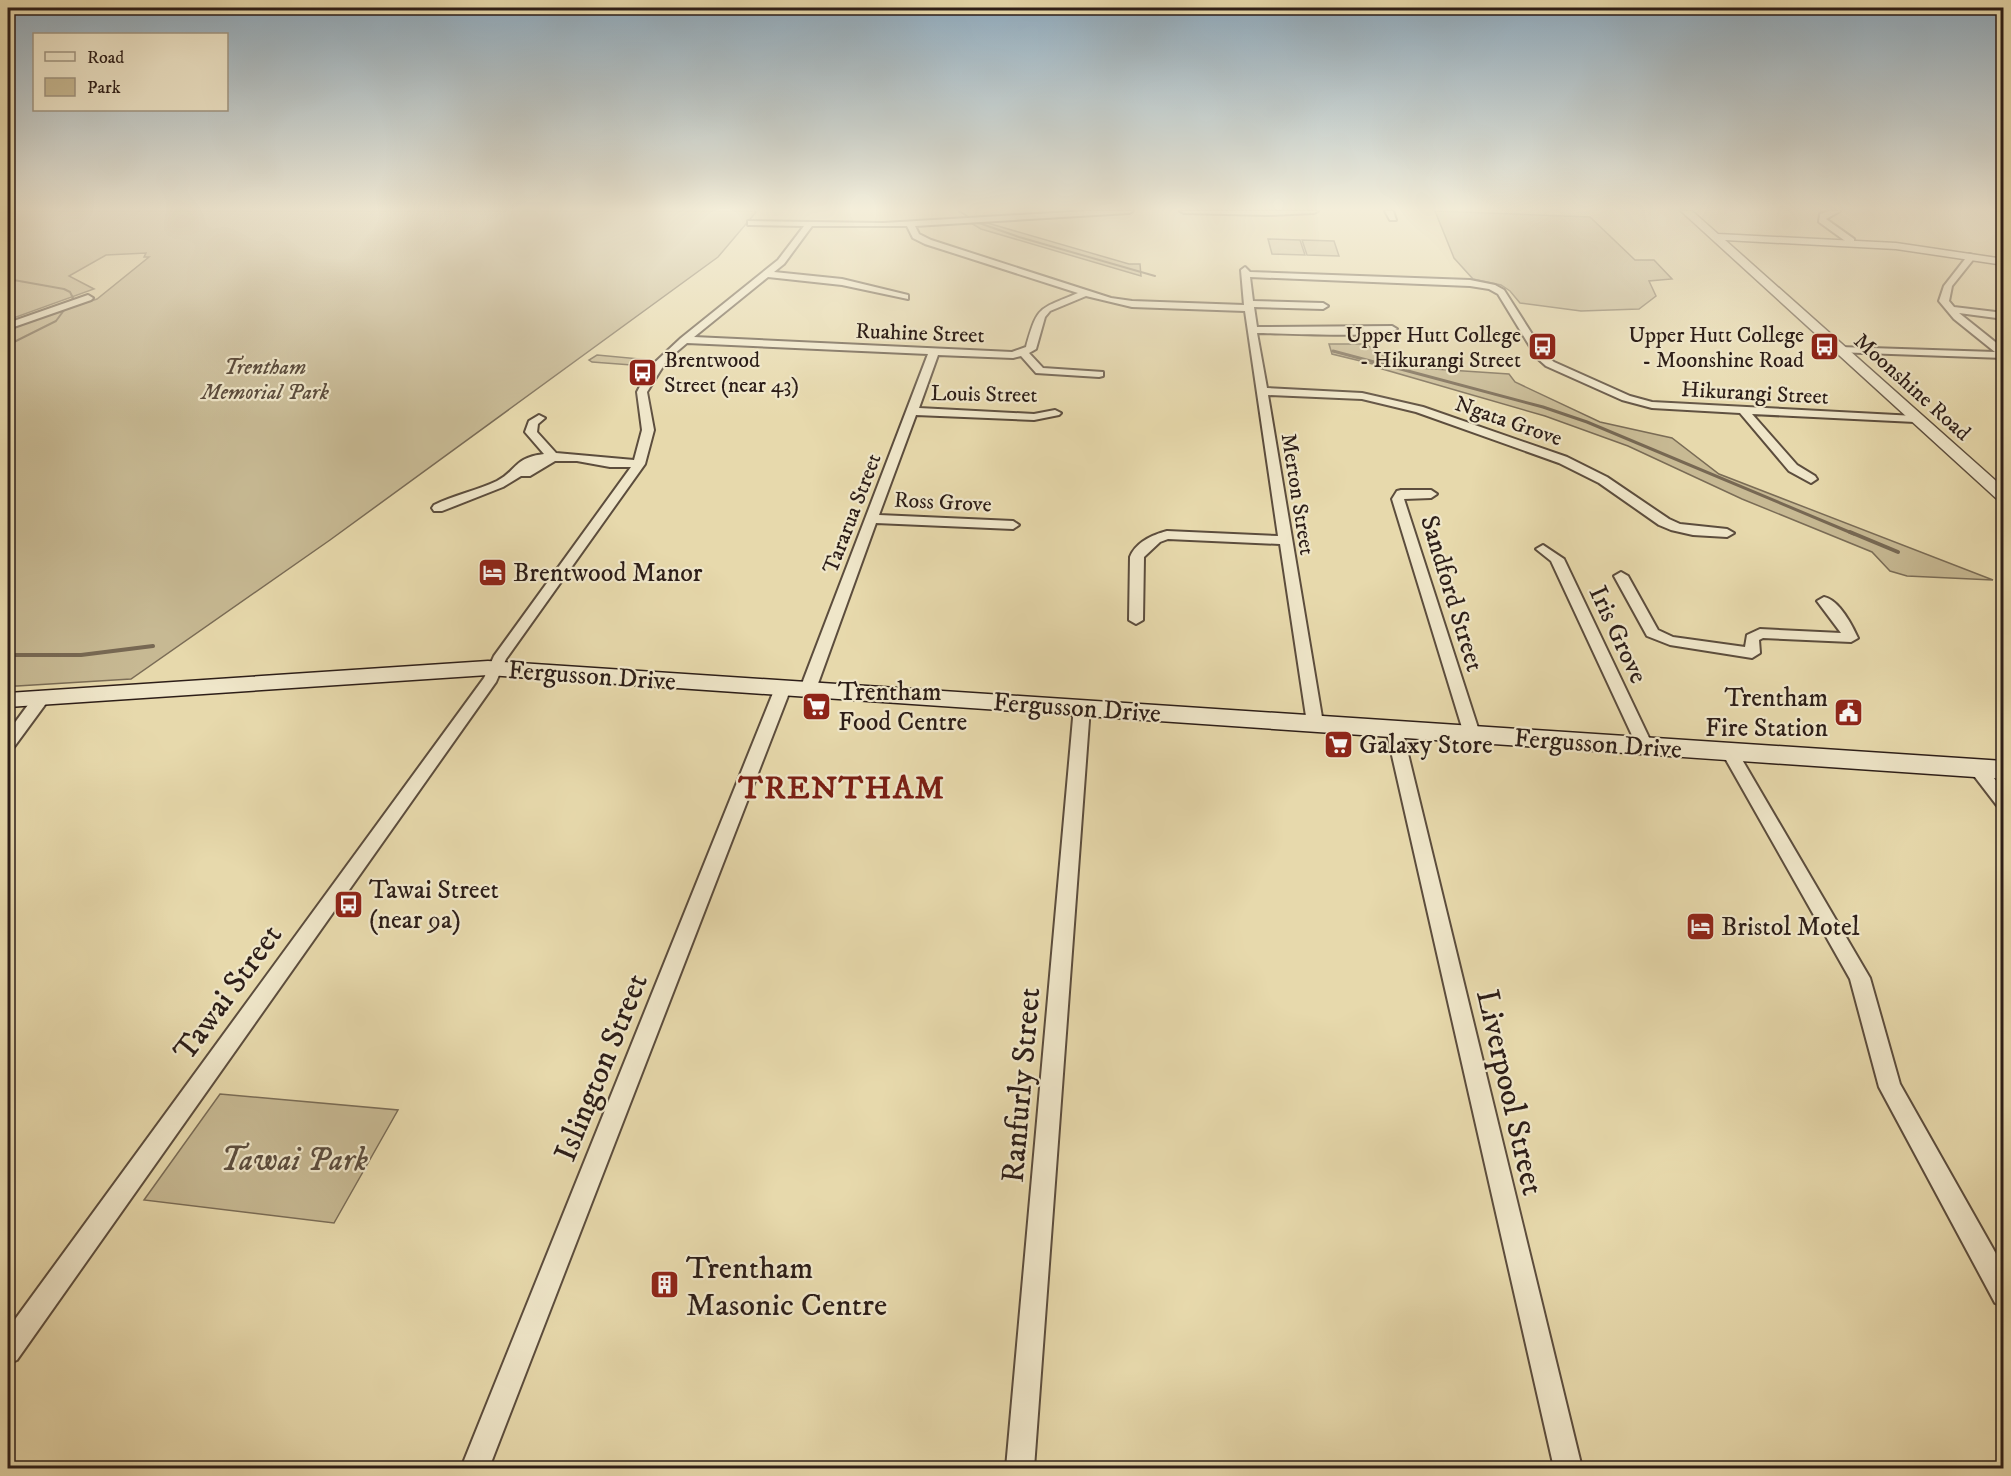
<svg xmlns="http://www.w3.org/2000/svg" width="2011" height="1476" font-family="'IM FELL DW Pica',serif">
<rect width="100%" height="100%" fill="#e7d9ac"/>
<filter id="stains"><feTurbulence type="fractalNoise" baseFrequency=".00333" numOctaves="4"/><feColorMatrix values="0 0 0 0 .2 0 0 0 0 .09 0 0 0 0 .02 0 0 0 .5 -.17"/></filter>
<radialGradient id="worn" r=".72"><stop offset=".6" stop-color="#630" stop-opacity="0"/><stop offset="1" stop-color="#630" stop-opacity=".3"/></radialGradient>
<path fill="#c7b993" stroke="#7a6c56" stroke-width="1.5" d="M 8,211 L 757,211 L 718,257 L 330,540 L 131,679 L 17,686 L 8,686 L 8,328 L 97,299 L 149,257 L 144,257 L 146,253 L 106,255 L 69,276 L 94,289 L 8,320 Z
M 1435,211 L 1590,217 L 1635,260 L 1654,260 L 1672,279 L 1649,281 L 1656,296 L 1639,309 L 1581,311 L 1520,303 L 1510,291 L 1501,285 L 1473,279 L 1454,258 Z
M 984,222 L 1129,264 L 1140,264 L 1141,276 L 981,229 L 971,223 Z
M 1268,239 L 1300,240 L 1305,255 L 1272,254 Z
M 1302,240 L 1334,241 L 1339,256 L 1307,255 Z
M 1329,344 L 1365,344 L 1391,360 L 1419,368 L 1509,374 L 1515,382 L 1600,422 L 1672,438 L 1719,474 L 1993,580 L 1907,576 L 1890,571 L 1872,552 L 1742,499 L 1628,446 L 1545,416 L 1379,368 L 1377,365 L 1332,354 Z
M 597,355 L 651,360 L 645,366 L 592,362 L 589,360 Z
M 220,1094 L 398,1110 L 334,1223 L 144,1200 Z"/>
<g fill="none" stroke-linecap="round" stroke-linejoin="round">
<path stroke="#776853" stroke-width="2" d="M 959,211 L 967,216
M 979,223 L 1019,237 L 1155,276
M 8,279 L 64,289 L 70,292 L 73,298 L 56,321 L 8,345
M 1333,351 L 1336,352"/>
<path stroke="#776853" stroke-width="3" d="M 1333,351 L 1543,407 L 1587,422 L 1854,534"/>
<path stroke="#776853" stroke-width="4" d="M 1850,532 L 1898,552
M 8,655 L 81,655 L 153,646"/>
<defs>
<path id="minor" d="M 1087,211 L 1133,211 L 1129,213 L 915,226 L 919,234 L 931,240 L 1111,298 L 1132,301 L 1244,305 L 1241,270 L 1245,267 L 1250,272 L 1470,280 L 1495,285 L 1504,290 L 1546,356 L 1554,362 L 1630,396 L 1652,402 L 1915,416 L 1921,419 L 1915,422 L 1752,414 L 1797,465 L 1815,476 L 1817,479 L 1811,483 L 1789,471 L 1740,413 L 1652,408 L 1622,400 L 1546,366 L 1537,358 L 1498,294 L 1489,289 L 1470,286 L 1250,277 L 1253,301 L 1323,303 L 1328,306 L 1323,309 L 1254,307 L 1257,327 L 1392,326 L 1397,329 C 1383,339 1281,333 1257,333 L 1267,388 L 1362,393 L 1423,407 L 1567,457 L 1607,477 L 1669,519 L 1680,524 L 1727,529 L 1734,533 L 1727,537 L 1693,535 L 1671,530 L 1659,525 L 1599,483 L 1559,463 L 1416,412 L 1362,399 L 1268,395 L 1323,723 L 1321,727 L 1309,727 L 1307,723 L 1280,544 L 1168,539 L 1160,542 L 1144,557 L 1143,620 L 1136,624 L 1129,620 L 1130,557 C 1136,542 1152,535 1167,531 L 1278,536 L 1245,311 L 1132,307 L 1086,296 L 1050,311 L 1045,317 L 1036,349 L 1029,353 L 1043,368 L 1103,372 L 1103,376 L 1099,377 L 1036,373 L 1021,356 L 1013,358 L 938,355 L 919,408 L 1034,414 L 1055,410 L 1061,413 L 1059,415 L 1034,420 L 916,415 L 879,515 L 1013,521 L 1019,525 L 1013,529 L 876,523 L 816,689 L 808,694 L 800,689 L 928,354 L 687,343 L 667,360 L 647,392 L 654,430 L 645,464 L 506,659 L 496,682 L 17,1360 L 8,1364 L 8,1329 L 484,678 L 494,656 L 631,467 L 610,467 L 577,461 L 555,461 L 530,476 L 521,476 L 503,487 L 442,511 L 434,511 L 432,508 L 434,505 C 454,495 476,491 497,481 C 518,470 513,458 544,454 L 525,432 L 529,421 L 539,415 L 545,418 L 538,424 L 537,432 L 556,453 L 634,460 L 642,430 L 637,392 L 650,367 L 681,338 L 778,260 L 804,226 L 751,225 L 748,225 L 748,221 L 883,223 ZM 812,226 L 907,226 L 913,238 L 925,244 L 1078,293 C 1038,310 1038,305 1026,347 L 1012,352 L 694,337 L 768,277 L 842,285 L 908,299 L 908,295 L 842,279 L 774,272 L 784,264 Z
M 1180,211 L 1318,211 L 1314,213 L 1268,215 L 1184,213 Z
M 1385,211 L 1393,211 L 1396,220 L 1390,220 Z
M 1829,211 L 1840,211 L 1826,219 L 1854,239 L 1854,243 L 1848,243 L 1819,222 L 1820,214 Z
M 1969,254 L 1976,256 L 1952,286 L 1949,301 L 1954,307 L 2004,313 L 2004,319 L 1959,313 L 2004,349 L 2004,358 L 1835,352 L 1834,350 L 1839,347 L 1995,352 L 1954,319 L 1939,301 L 1944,286 Z
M 88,295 L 93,298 L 91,300 L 8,329 L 8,323 Z
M 1401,490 L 1431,490 L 1437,494 L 1431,498 L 1404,499 L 1480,734 L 1478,738 L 1466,738 L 1464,734 L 1392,499 L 1397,491 Z
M 1543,545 L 1564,559 L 1653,746 L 1651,750 L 1639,750 L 1637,746 L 1551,561 L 1536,549 Z
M 1621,572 L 1628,576 L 1658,630 L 1673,637 L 1745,647 L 1747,635 L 1760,629 L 1841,633 L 1817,601 L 1824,597 C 1839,600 1852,625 1858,638 L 1851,642 L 1763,638 L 1759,640 L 1760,653 L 1752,658 L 1670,645 L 1647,636 L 1614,576 Z
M 783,683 L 791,688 L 489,1468 L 461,1468 L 775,688 Z
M 42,693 L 50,698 L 14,747 L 8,748 L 8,732 L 36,694 Z
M 1082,702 L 1088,703 L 1090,707 L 1034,1468 L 1006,1468 L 1074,707 L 1076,703 Z
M 1394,724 L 1400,725 L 1402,729 L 1582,1468 L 1554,1468 L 1386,729 L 1388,725 Z
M 1729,745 L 1735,747 L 1737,751 L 1870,978 L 1900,1084 L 2004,1268 L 2004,1307 L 1995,1303 L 1879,1087 L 1850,979 L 1721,751 L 1723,747 Z
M 1976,762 L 1982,764 L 2004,790 L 2004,809 L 1998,807 L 1968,768 L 1970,764 Z"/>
<path id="tertiary" d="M 1681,211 L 1692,211 L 1718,234 L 1896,243 L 2004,259 L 2004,265 L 1896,249 L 1725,240 L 2004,488 L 2004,502 L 1998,500 Z"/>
<path id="secondary" d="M 488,661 L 2004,761 L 2004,779 L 488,675 L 8,707 L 8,693 Z"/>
</defs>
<use href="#minor" stroke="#5c4d3d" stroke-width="4"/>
<use href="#tertiary" stroke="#5c4d3d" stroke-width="3"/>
<use href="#secondary" stroke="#2d1e18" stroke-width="3"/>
<use href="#minor" fill="#efe6c9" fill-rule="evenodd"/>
<use href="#tertiary" fill="#efe6c9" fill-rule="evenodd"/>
<use href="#secondary" fill="#efe6c9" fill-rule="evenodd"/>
</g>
<linearGradient id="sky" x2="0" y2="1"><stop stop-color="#8ea9bc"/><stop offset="0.5" stop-color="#f4eeda"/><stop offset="1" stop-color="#f4eeda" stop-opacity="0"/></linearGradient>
<rect width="2011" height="418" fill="url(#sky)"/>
<defs>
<symbol id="bus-square" viewBox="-11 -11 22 22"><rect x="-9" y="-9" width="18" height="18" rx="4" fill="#8f2418" stroke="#efe6c9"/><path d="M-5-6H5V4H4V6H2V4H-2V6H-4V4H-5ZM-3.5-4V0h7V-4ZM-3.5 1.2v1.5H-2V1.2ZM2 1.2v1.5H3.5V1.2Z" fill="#fff"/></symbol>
<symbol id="hotel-square" viewBox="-11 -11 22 22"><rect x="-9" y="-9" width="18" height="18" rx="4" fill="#8f2418" stroke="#efe6c9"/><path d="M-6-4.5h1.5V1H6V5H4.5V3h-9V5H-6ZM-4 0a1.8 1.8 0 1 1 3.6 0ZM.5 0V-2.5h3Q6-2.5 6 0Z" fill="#fff"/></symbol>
<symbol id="supermarket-square" viewBox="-11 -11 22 22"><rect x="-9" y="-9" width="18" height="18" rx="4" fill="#8f2418" stroke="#efe6c9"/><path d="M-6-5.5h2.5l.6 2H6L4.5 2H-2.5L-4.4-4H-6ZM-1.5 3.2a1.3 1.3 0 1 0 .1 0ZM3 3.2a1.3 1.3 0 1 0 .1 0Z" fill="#fff"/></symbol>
<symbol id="civic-square" viewBox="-11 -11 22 22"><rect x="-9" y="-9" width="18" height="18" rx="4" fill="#8f2418" stroke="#efe6c9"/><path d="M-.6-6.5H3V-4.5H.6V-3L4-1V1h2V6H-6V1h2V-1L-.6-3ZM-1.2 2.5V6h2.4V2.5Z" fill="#fff"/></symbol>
<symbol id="building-square" viewBox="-11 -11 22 22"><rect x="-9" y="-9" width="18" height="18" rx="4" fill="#8f2418" stroke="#efe6c9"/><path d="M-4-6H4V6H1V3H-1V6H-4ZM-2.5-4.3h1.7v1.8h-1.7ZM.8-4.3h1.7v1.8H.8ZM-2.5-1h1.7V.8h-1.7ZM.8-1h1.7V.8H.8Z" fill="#fff"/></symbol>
</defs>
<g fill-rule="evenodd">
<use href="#bus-square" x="1526" y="330" width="33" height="33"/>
<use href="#bus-square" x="1808" y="330" width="33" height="33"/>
<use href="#bus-square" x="626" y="356" width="33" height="33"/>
<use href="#hotel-square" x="476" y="556" width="33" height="33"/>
<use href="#supermarket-square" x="800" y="690" width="33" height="33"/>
<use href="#civic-square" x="1832" y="696" width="33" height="33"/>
<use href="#supermarket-square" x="1322" y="728" width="33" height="33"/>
<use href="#bus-square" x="332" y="888" width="33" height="33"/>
<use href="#hotel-square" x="1684" y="910" width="33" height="33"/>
<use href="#building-square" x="648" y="1268" width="33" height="33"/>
</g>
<g text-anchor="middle" stroke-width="4.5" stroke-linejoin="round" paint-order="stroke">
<g font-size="22" fill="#2d1e18" stroke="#efe6c9">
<text transform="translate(920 332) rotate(2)" y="8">Ruahine Street</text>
<text transform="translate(1913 386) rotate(42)" y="8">Moonshine Road</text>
<text transform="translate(1755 392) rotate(3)" y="8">Hikurangi Street</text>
<text transform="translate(984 393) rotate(1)" y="8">Louis Street</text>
<text transform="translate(1509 420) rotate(19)" y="8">Ngata Grove</text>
<text transform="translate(1299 494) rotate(81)" y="8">Merton Street</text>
<text transform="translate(943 501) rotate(3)" y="8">Ross Grove</text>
<text transform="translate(851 513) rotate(-69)" y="8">Tararua Street</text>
</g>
<g font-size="22" fill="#2d1e18" stroke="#efe6c9" text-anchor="end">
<text x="1521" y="342">Upper Hutt College<tspan x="1521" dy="25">- Hikurangi Street</tspan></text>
<text x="1804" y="342">Upper Hutt College<tspan x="1804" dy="25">- Moonshine Road</tspan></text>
<text x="664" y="367" text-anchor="start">Brentwood<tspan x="664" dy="25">Street (near 43)</tspan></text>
</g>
<g font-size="22" font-style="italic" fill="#5b4c3d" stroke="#efe6c9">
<text x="265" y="374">Trentham<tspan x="265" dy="25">Memorial Park</tspan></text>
</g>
<g font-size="26" fill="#2d1e18" stroke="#efe6c9" text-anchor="start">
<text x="513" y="581">Brentwood Manor</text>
<text x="838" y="700">Trentham<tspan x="838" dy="30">Food Centre</tspan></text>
<text x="1828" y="706" text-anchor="end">Trentham<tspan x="1828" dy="30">Fire Station</tspan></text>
<text x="1359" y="753">Galaxy Store</text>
<text x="369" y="898">Tawai Street<tspan x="369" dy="30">(near 9a)</tspan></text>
<text x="1721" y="935">Bristol Motel</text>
</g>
<g font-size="26" fill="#2d1e18" stroke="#efe6c9">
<text transform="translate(1453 593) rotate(73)" y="9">Sandford Street</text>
<text transform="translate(1619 634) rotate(65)" y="9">Iris Grove</text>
<text transform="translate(592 675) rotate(4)" y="9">Fergusson Drive</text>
<text transform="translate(1077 707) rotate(4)" y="9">Fergusson Drive</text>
<text transform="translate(1598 743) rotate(4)" y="9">Fergusson Drive</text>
</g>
<g font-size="32" font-weight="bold" letter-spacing="1.5" fill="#7a1f14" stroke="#efe6c9">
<text x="842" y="798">TRENTHAM</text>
</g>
<g font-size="32" fill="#2d1e18" stroke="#efe6c9">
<text transform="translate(227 992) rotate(-54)" y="11">Tawai Street</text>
<text transform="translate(600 1067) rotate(-68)" y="11">Islington Street</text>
<text transform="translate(1020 1085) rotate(-85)" y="11">Ranfurly Street</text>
<text transform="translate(1511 1092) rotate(77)" y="11">Liverpool Street</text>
</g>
<g font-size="32" font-style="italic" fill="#5b4c3d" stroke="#efe6c9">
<text x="294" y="1170">Tawai Park</text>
</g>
<g font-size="32" fill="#2d1e18" stroke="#efe6c9" text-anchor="start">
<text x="686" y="1278">Trentham<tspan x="686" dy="37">Masonic Centre</tspan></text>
</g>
</g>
<rect width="2011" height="1476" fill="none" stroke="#e7d9ac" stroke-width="30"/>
<rect x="9" y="9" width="1993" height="1458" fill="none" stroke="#2d1e18" stroke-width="3"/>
<rect x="15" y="15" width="1981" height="1446" fill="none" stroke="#2d1e18" stroke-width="1.5"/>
<rect x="33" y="33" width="195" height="78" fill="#efe6c9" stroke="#a19682" stroke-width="1.5"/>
<rect x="45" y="52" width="30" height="9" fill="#efe6c9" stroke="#a19682" stroke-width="1.5"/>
<text x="87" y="63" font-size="18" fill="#2d1e18">Road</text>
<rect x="45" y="78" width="30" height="18" fill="#c7b993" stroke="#a19682" stroke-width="1.5"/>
<text x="87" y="93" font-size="18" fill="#2d1e18">Park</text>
<rect width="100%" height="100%" filter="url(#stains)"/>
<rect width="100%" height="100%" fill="url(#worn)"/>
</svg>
